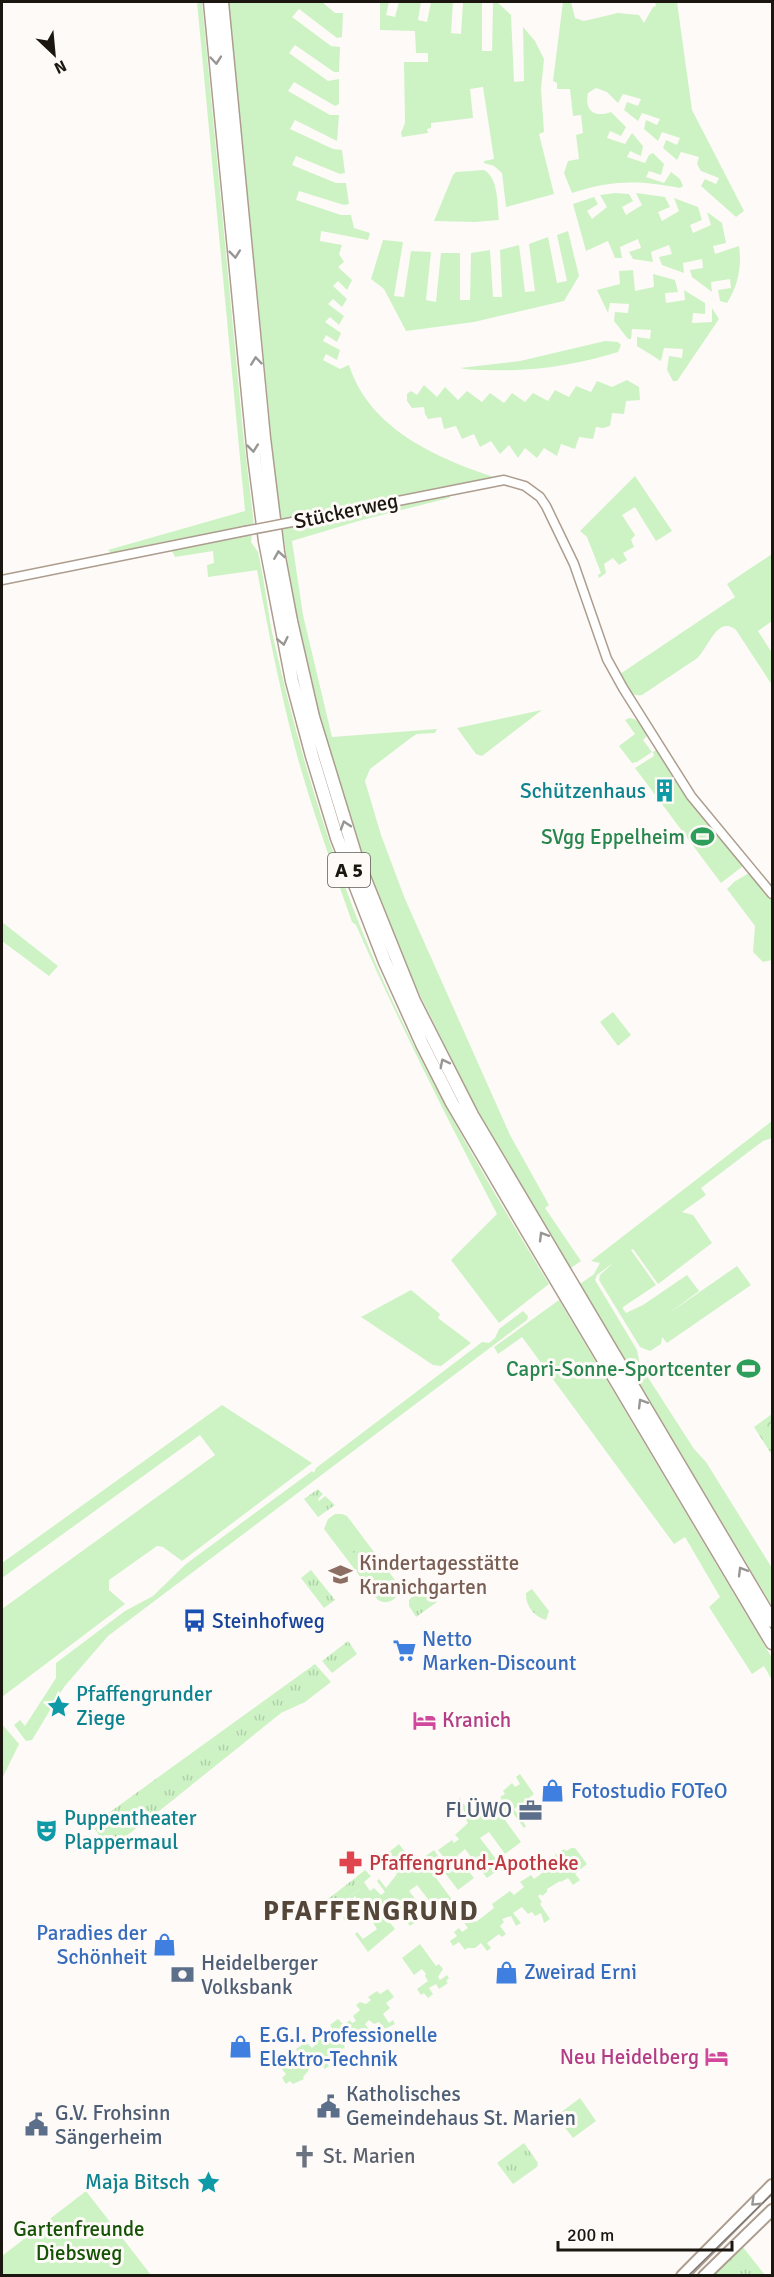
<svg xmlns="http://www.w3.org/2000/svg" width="774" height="2277" font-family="Signika,sans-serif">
<defs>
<pattern id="forest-crowns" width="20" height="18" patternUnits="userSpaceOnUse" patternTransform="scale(1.5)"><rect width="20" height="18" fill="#cdf3c5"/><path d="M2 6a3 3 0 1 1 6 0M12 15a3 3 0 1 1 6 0" fill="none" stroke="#afd0a8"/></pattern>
<pattern id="park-tufts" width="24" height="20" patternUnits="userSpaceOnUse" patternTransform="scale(1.5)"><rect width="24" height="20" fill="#cdf3c5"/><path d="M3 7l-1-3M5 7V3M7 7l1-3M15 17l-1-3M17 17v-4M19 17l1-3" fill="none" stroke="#afd0a8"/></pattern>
</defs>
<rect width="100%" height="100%" fill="#fefaf7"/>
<path fill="#cdf3c5" d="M 197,2 L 202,2 L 243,432 L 254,525 L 240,528 L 240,529 L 169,544 L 167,541 L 111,553 L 108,550 L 245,511 Z
M 229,2 L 322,2 L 335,13 L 343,13 L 342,37 L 337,38 L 299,9 L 292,17 L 331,46 L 340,47 L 339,72 L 334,72 L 295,45 L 289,53 L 328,81 L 339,79 L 339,104 L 335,106 L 294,82 L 288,91 L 330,115 L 339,115 L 337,141 L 295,120 L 290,129 L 333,149 L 342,150 L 345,173 L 340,174 L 296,156 L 292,165 L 336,183 L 346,183 L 349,204 L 344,205 L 299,191 L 296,200 L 341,215 L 351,215 L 354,228 L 370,233 L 368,240 L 321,231 L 320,241 L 342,245 L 339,254 L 344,262 L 338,267 L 352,280 L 347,290 L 338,281 L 333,286 L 347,299 L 342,307 L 333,299 L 328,304 L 344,316 L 339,325 L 330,317 L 325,322 L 341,333 L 337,342 L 326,335 L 323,341 L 340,350 L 337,360 L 326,354 L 323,360 L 340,369 L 349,365 C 369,429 438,459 497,478 L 288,518 L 290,527 L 357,511 L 359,514 L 451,494 L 449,498 L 362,520 L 292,541 L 303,615 L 332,737 L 437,729 L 435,733 L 417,734 L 412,737 L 370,769 L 365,781 L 381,835 L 405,899 L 510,1135 L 549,1205 L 545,1208 L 581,1261 L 571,1268 L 477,1110 L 415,985 L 371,878 L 354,830 L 323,729 L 297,618 L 278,505 Z
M 380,2 L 389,2 L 386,15 L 395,17 L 399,2 L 421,2 L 418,20 L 427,22 L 431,2 L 453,2 L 451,33 L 461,34 L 463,2 L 482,2 L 482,51 L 492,51 L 493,4 L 493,2 L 497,2 L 511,15 L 514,82 L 524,81 L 523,27 L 535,41 L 544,59 L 541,89 L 544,132 L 539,134 L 554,194 L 506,207 L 502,173 L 494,166 L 484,163 L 484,161 L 494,159 L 483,87 L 470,89 L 473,118 L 431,123 L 431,128 L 427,129 L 428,133 L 402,137 L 401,133 L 405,123 L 404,62 L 428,62 L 428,53 L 416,53 L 415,31 L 380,30 Z
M 563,2 L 571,2 L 575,18 L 584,21 L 618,13 L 639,15 L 644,23 L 653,7 L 656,6 L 655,2 L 677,2 L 692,110 L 744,211 L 736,217 L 701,186 L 705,179 L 716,184 L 719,178 L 701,171 L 697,164 L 699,157 L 681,152 L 677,160 L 663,148 L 666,140 L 677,145 L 680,138 L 662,132 L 658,141 L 644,129 L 646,120 L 657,125 L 660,119 L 642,113 L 638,121 L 624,110 L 627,102 L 638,106 L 641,99 L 623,94 L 618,103 L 607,92 L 596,88 L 588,93 C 584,111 595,118 611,112 L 626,127 L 621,136 L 610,131 L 607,138 L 625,144 L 632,133 L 643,146 L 641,156 L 630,151 L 627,157 L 645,163 L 649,155 L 653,153 L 664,164 L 661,175 L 649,171 L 646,177 L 664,183 L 671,172 L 680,179 L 683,186 L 680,188 C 639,180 611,180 572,193 L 564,173 L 568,161 L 579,159 L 576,135 L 583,133 L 581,115 L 573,116 L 570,89 L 557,89 L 557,83 L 553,81 Z
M 484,170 C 499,179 497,204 499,220 L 475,222 L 434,221 L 453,175 L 456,172 Z
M 615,193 L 629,194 L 633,201 L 622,207 L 626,215 L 642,205 L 636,193 L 665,197 L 670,207 L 658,212 L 662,221 L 679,211 L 674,198 L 698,207 L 702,220 L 690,225 L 693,233 L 711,225 L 707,212 L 722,223 L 726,243 L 713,246 L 715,254 L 739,246 C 742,266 738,286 727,303 L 720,301 L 718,290 L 731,288 L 730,279 L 711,282 L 712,292 L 692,277 L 690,270 L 703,268 L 702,259 L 683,263 L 684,273 L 662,265 L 659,257 L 672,254 L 669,245 L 651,252 L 653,262 L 633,259 L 629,252 L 641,248 L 638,239 L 620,247 L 622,258 L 615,258 L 608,241 L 586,251 L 573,204 L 594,197 L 598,204 L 587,211 L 592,219 L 607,207 L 600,195 Z
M 568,231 L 579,276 L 564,301 L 474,322 L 406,331 L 384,289 L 371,279 L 383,240 L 403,242 L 394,296 L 404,297 L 411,251 L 431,252 L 426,300 L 436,302 L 441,253 L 460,253 L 460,300 L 470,300 L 471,253 L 490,250 L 493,297 L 502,297 L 500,250 L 519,245 L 525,292 L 535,291 L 529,244 L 548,237 L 557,283 L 567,281 L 557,235 Z
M 633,270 L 635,291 L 654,287 L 653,274 L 675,280 L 678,292 L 665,293 L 666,303 L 685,300 L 684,290 L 705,303 L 705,314 L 693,313 L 692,323 L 712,322 L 712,308 L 719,319 L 677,381 L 673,381 L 667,370 L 669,356 L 682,358 L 683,349 L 664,348 L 661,361 L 637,346 L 637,337 L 650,339 L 651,330 L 632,329 L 631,339 L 628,339 L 614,321 L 615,312 L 628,313 L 629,304 L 610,303 L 608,313 L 597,290 L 620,284 L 619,271 Z
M 605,341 L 618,342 L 621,345 L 618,352 C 575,365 533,372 487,370 C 478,370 468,370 460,368 L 520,361 Z
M 627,380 L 639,387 L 640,400 L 626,401 L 624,414 L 612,413 L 610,426 L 603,428 L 596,427 L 593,439 L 579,437 L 575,449 L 561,444 L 557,456 L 544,448 L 537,458 L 525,448 L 518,458 L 509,445 L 500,454 L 491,441 L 480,447 L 474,434 L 462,439 L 456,426 L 444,429 L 441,417 L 428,419 L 425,414 L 424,407 L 412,408 L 407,401 L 407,394 L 411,391 L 417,395 L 424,385 L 437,397 L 445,387 L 458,400 L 467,391 L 482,402 L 490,393 L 504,403 L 512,393 L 525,402 L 533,393 L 548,401 L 555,390 L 569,397 L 576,386 L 591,392 L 597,381 L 612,387 Z
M 635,476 L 672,531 L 656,541 L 635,507 L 622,515 L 635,535 L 631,540 L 634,547 L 623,553 L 627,560 L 619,565 L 613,558 L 604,564 L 606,573 L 599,578 L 598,575 L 601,573 L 587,537 L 580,531 Z
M 252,534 L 251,542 L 258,552 C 264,578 267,605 272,632 C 290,713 312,793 340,872 C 391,1019 469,1152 549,1284 L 499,1323 L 451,1260 L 497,1214 C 447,1119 399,1023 356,925 L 352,922 C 332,865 311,807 295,748 C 280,690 268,630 257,570 L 208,577 L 207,565 L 214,563 L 213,551 L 175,557 L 171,549 Z
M 772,554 L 772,621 L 758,631 L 772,653 L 772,685 L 736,630 C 717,614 708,650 696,659 L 642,695 C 627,697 625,686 620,674 L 735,597 L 727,584 Z
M 542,710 L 482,756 L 476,754 L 457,728 Z
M 629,718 C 639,718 643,729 647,736 L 643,740 L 652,752 L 637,762 L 632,763 L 619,746 L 635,734 L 625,720 Z
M 656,750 L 681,790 L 743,866 L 721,883 L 635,768 L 654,756 L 653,752 Z
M 749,873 L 772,900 L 772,960 L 763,962 L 753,952 L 755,926 L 727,889 L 734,882 Z
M 2,922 L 58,966 L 49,976 L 2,941 Z
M 613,1012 L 631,1035 L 618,1046 L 600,1022 Z
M 772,1121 L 772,1138 L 763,1141 L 701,1188 L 706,1195 L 682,1212 L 693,1215 L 712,1243 L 658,1284 L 633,1249 L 631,1250 L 656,1285 L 623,1307 L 623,1309 L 626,1313 L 643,1305 L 687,1275 L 699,1291 L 668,1314 L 737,1266 L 751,1285 L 667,1343 L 662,1337 L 661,1344 L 650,1351 L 640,1347 L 599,1280 L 600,1275 L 614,1262 L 597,1275 L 595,1280 L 637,1350 L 640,1365 L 694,1449 L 706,1462 L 772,1568 L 772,1606 L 580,1284 L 594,1274 L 600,1263 L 591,1261 Z
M 411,1290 L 440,1314 L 438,1318 L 471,1343 L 441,1366 L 433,1365 L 361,1317 Z
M 559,1300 L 772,1658 L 772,1680 L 764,1666 L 752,1674 L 709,1607 L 720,1597 L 685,1537 L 674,1544 L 522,1337 L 498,1354 L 494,1347 Z
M 523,1311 L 528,1316 L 527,1320 L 108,1636 L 64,1687 L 32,1740 L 26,1741 L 14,1725 L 20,1720 L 25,1726 L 56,1678 L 56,1663 L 125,1611 L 153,1596 L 186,1564 L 312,1471 L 314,1473 L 316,1468 L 482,1342 L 489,1343 L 495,1338 L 499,1329 Z
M 222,1405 L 312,1463 L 182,1561 L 163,1547 L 157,1546 L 109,1580 L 109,1590 L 125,1604 L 2,1697 L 2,1609 L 215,1455 L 200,1435 L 2,1578 L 2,1563 Z
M 335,1514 L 342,1514 L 347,1516 L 398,1584 L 400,1592 C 394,1601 386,1606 377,1599 L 324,1529 L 328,1519 Z
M 2,1724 L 19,1744 L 2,1779 Z
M 520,1774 L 534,1794 L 514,1809 L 526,1826 L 524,1828 L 513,1813 L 505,1820 L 521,1842 L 505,1854 L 489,1832 L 480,1838 L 502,1867 L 487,1878 L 465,1849 L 457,1856 L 474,1878 L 458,1890 L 441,1868 L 433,1874 L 456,1905 L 441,1916 L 417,1885 L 409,1891 L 427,1914 L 410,1926 L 391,1902 L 380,1910 L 395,1929 L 368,1952 L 355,1934 L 357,1932 L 363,1939 L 377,1929 L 370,1918 L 363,1923 L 360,1919 L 364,1917 L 361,1913 L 367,1909 L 364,1905 L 345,1921 L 343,1918 L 354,1910 L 353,1907 L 359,1903 L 355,1896 L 338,1912 L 335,1908 L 361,1888 L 355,1878 L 365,1870 L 371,1876 L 364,1882 L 370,1891 L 374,1888 L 381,1895 L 385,1892 L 377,1881 L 379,1879 L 386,1888 L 397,1874 L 384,1856 L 399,1844 L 405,1852 L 395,1860 L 399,1866 L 402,1864 L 406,1868 L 412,1863 L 415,1866 L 419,1864 L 416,1860 L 420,1858 L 423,1861 L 423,1858 L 434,1850 L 443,1863 L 446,1860 L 438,1850 L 452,1840 L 454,1843 L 459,1839 L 455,1835 L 468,1823 L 464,1817 L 466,1814 L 457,1800 L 460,1798 L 469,1812 L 475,1809 L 480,1815 L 482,1814 L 485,1817 L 487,1815 L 483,1810 L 490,1805 L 493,1808 L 499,1804 L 497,1802 L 502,1799 L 500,1797 L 505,1794 L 503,1791 L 512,1783 L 515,1787 L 520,1784 L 516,1777 Z
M 571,1848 L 575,1848 L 587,1864 L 575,1874 L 580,1880 L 573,1885 L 568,1878 L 561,1882 L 560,1881 L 547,1889 L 547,1892 L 542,1896 L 541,1894 L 538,1896 L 542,1902 L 540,1904 L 550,1919 L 544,1923 L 541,1913 L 535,1916 L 532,1912 L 528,1914 L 522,1907 L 513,1913 L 521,1923 L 516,1926 L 511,1916 L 502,1919 L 504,1922 L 500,1926 L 506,1934 L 502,1937 L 499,1934 L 487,1943 L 491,1948 L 487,1951 L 481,1943 L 475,1948 L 467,1948 L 465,1950 L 459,1942 L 453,1946 L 450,1941 L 457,1936 L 454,1932 L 459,1928 L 462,1932 L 468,1928 L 462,1920 L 470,1915 L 476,1922 L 494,1908 L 492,1904 L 510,1891 L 514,1895 L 524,1887 L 520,1882 L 531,1875 L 534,1879 L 550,1867 L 547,1862 L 553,1858 L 558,1864 L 560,1862 L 555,1855 L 564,1849 L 566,1851 Z
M 420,1944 L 436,1966 L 439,1964 L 443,1969 L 438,1977 L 440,1980 L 447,1975 L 449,1978 L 446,1981 L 448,1983 L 439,1989 L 436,1984 L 429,1988 L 433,1994 L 428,1998 L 424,1993 L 421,1995 L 417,1989 L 428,1981 L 425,1976 L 426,1974 L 422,1969 L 414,1975 L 402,1958 Z
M 388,1989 L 394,1997 L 386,2003 L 390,2008 L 383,2014 L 389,2023 L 393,2020 L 395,2024 L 385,2029 L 379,2022 L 374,2024 L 369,2020 L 365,2024 L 375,2037 L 368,2041 L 365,2038 L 350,2033 L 352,2037 L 343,2044 L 345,2047 L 326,2061 L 329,2066 L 325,2069 L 319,2061 L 313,2063 L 307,2053 L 301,2057 L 296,2049 L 306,2042 L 312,2048 L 316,2044 L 314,2039 L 320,2035 L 323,2038 L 333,2030 L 330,2025 L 338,2019 L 344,2025 L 350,2020 L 352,2023 L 356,2021 L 353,2016 L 360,2010 L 356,2005 L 360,2002 L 366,2004 L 371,2000 L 368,1997 L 377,1991 L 380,1994 Z
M 286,2057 L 297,2067 L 303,2062 L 309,2070 L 303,2077 L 304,2079 L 293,2084 L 290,2081 L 286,2084 L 282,2078 L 286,2074 L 281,2068 L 276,2069 L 283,2063 L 282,2061 Z
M 580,2098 L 596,2121 L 573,2138 L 556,2116 Z
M 86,2191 L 151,2275 L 2,2275 L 2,2256 Z"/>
<path fill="url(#forest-crowns)" d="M 772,1414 L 772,1455 L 754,1427 Z"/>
<path fill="url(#park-tufts)" d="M 318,1489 L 323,1494 L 318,1499 L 319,1501 L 325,1496 L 335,1505 L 318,1517 L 304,1499 Z
M 338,1520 L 342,1522 L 376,1565 L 368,1571 L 339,1534 Z
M 311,1570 L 335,1600 L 324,1608 L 301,1578 Z
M 423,1585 L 437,1602 L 416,1617 L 409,1606 L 409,1600 Z
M 532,1589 L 549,1611 L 546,1620 C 534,1617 525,1605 526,1593 Z
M 348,1641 L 357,1654 L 332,1673 L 322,1661 Z
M 315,1664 L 331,1682 L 305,1702 L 281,1713 L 163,1808 L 113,1846 L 106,1845 L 92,1825 Z
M 355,1878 L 362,1887 L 335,1908 L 328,1899 Z
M 524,2143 L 538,2163 L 537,2167 L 513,2184 L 497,2163 Z
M 742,2246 L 765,2275 L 711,2276 Z"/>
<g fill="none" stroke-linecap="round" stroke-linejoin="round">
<defs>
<path id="minor" d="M 292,522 L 504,480 L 525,486 L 540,497 L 546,506 L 574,564 L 607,659 L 623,688 L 691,796 L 772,894
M 2,580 L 245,531"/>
<path id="major" d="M 682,2276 L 772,2185
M 704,2276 L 772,2210"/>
<path id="highway" d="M 210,2 L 254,456 L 265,541 L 292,681 L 312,756 L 337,838 L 385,962 L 422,1044 L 452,1103 L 527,1231 L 772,1643
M 222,2 L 264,438 L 278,552 L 291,621 L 313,717 L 356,857 L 414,1001 L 472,1115 L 772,1621"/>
</defs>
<use href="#minor" stroke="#ad9d8e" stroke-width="11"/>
<use href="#major" stroke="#ad9d8e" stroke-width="14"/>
<use href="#highway" stroke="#ad9d8e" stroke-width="15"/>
<use href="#minor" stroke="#fff" stroke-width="8"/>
<use href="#major" stroke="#fff" stroke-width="10"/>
<use href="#highway" stroke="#fff" stroke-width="12"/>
<path stroke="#7b7671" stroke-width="1.5" d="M 688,2276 L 772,2194"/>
<defs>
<path id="minor-bridge" d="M 245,531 L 292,522"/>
</defs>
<use href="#minor-bridge" stroke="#ad9d8e" stroke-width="11" stroke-linecap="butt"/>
<use href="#minor-bridge" stroke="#fff" stroke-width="8"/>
</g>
<defs><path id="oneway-chevron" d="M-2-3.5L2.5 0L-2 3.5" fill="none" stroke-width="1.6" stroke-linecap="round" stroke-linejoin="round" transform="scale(1.5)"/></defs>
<g stroke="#989693">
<use href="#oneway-chevron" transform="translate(216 60) rotate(85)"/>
<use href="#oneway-chevron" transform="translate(235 254) rotate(84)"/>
<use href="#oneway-chevron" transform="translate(256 361) rotate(-96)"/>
<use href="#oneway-chevron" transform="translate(253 448) rotate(84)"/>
<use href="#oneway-chevron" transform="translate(279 555) rotate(-99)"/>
<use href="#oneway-chevron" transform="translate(283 641) rotate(78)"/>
<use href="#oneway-chevron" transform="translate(345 825) rotate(-108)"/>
<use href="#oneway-chevron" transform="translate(444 1063) rotate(-117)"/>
<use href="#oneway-chevron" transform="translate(543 1236) rotate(-121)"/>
<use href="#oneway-chevron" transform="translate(642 1403) rotate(-121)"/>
<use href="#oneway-chevron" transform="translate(742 1571) rotate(-121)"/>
<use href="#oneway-chevron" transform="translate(755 2202) rotate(136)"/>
</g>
<defs>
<symbol id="building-bare" viewBox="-9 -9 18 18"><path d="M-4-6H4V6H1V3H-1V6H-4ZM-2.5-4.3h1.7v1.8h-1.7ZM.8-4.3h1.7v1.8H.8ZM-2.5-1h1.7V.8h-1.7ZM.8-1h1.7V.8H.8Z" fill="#0f9aa8" stroke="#fefaf7" stroke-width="2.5" paint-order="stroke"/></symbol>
<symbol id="stadium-bare" viewBox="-9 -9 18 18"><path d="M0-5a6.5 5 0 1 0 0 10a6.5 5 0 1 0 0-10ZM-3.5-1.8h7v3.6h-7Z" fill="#2e9e5b" stroke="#fefaf7" stroke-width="2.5" paint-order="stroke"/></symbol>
<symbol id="school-bare" viewBox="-9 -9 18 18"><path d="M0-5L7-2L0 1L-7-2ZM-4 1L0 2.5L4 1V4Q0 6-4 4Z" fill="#8d6e63" stroke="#fefaf7" stroke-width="2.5" paint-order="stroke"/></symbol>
<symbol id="bus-bare" viewBox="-9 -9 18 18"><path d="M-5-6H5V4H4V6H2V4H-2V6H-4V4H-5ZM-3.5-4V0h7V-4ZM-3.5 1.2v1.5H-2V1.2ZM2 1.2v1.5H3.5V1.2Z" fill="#1a4fb4" stroke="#fefaf7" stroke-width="2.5" paint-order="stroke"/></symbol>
<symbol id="supermarket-bare" viewBox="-9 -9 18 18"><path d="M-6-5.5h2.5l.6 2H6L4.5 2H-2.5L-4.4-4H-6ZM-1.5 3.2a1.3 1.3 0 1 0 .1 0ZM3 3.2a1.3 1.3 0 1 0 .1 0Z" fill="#3f7fe0" stroke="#fefaf7" stroke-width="2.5" paint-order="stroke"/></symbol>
<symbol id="sight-bare" viewBox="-9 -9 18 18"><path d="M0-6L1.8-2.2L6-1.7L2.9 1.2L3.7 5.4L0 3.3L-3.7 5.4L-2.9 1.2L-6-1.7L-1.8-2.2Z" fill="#0f9aa8" stroke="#fefaf7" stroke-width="2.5" paint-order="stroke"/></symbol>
<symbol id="hotel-bare" viewBox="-9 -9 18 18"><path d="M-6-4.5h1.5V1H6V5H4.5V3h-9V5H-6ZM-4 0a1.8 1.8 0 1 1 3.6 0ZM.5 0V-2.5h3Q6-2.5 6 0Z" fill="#d1479c" stroke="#fefaf7" stroke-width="2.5" paint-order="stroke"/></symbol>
<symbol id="shop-bare" viewBox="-9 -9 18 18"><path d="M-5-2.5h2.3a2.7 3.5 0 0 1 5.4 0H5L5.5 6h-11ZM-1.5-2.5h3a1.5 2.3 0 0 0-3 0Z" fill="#3f7fe0" stroke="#fefaf7" stroke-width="2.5" paint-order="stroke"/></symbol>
<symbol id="office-bare" viewBox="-9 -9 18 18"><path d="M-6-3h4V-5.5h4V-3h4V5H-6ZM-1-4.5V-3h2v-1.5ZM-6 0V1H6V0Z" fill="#5c6f8a" stroke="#fefaf7" stroke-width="2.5" paint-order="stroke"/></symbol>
<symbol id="theatre-bare" viewBox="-9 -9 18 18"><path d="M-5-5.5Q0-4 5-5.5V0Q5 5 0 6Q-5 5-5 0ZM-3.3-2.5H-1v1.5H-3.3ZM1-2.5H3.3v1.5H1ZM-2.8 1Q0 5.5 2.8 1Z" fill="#0f9aa8" stroke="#fefaf7" stroke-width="2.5" paint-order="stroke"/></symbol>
<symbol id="pharmacy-bare" viewBox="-9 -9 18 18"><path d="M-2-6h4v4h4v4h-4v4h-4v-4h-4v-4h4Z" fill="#e0444e" stroke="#fefaf7" stroke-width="2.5" paint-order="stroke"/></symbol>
<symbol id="bank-bare" viewBox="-9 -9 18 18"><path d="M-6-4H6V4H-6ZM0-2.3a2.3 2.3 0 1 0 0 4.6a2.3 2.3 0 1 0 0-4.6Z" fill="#5c6f8a" stroke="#fefaf7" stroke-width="2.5" paint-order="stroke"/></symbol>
<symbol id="civic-bare" viewBox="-9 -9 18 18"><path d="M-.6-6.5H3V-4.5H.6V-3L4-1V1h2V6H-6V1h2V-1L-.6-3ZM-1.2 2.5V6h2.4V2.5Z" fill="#5c6f8a" stroke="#fefaf7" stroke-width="2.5" paint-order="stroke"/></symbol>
<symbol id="church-bare" viewBox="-9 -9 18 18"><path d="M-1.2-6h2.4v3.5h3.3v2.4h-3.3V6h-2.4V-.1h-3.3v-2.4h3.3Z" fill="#6b7280" stroke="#fefaf7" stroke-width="2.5" paint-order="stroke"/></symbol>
</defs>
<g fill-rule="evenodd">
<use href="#building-bare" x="648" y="774" width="33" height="33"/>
<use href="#stadium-bare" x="686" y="820" width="33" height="33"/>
<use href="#stadium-bare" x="732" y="1352" width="33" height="33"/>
<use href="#school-bare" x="324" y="1558" width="33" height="33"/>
<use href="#bus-bare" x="178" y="1604" width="33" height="33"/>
<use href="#supermarket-bare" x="388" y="1634" width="33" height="33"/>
<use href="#sight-bare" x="42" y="1690" width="33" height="33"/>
<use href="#hotel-bare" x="408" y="1704" width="33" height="33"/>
<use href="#shop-bare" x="536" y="1774" width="33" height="33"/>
<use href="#office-bare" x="514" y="1794" width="33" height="33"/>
<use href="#theatre-bare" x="30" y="1814" width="33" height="33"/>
<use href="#pharmacy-bare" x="334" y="1846" width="33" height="33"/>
<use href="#shop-bare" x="148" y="1928" width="33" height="33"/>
<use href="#shop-bare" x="490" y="1956" width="33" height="33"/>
<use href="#bank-bare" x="166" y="1958" width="33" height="33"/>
<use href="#shop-bare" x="224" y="2030" width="33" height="33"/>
<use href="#hotel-bare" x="700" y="2040" width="33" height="33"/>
<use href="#civic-bare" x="312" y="2090" width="33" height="33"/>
<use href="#civic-bare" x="20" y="2108" width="33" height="33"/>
<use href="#church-bare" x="288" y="2140" width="33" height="33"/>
<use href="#sight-bare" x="192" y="2166" width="33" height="33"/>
</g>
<g text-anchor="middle" stroke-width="6" stroke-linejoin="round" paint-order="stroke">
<rect fill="#fefaf7" stroke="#5f5a55" stroke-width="1.5" x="328" y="853" width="42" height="34" rx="4.5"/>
<g font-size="20" font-weight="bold" fill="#1b1610">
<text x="349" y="877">A 5</text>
</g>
<g font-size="21" fill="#1b1610" stroke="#fefaf7">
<text transform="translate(346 511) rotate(-12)" y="7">Stückerweg</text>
</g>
<g font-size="21" fill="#0d838f" stroke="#fefaf7" text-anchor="end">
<text x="646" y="798">Schützenhaus</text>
<text x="76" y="1701" text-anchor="start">Pfaffengrunder<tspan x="76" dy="24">Ziege</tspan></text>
<text x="64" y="1825" text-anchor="start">Puppentheater<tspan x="64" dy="24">Plappermaul</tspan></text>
<text x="190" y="2189">Maja Bitsch</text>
</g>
<g font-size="21" fill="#27864d" stroke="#fefaf7" text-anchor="end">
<text x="685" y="844">SVgg Eppelheim</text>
<text x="731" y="1376">Capri-Sonne-Sportcenter</text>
</g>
<g font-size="21" fill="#785e54" stroke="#fefaf7" text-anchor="start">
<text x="359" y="1570">Kindertagesstätte<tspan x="359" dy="24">Kranichgarten</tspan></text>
</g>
<g font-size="21" fill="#164399" stroke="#fefaf7" text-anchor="start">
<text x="212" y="1628">Steinhofweg</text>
</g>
<g font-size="21" fill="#366cbe" stroke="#fefaf7" text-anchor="start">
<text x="422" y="1646">Netto<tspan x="422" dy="24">Marken-Discount</tspan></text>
<text x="571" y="1798">Fotostudio FOTeO</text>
<text x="147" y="1940" text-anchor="end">Paradies der<tspan x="147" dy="24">Schönheit</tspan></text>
<text x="524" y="1979">Zweirad Erni</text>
<text x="259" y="2042">E.G.I. Professionelle<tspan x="259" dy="24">Elektro-Technik</tspan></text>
</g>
<g font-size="21" fill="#b23c85" stroke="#fefaf7" text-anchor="start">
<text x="442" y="1727">Kranich</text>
<text x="699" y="2064" text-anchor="end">Neu Heidelberg</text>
</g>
<g font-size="21" fill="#4e5e75" stroke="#fefaf7" text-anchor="start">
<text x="512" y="1817" text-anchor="end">FLÜWO</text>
<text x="201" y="1970">Heidelberger<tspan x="201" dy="24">Volksbank</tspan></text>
<text x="346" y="2101">Katholisches<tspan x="346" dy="24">Gemeindehaus St. Marien</tspan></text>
<text x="55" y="2120">G.V. Frohsinn<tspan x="55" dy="24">Sängerheim</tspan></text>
</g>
<g font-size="21" fill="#be3a42" stroke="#fefaf7" text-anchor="start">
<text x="369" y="1870">Pfaffengrund-Apotheke</text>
</g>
<g font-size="21" fill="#5b616d" stroke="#fefaf7" text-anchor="start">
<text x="323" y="2163">St. Marien</text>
</g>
<g font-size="21" fill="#155205" stroke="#fefaf7">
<text x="79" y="2236">Gartenfreunde<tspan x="79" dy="24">Diebsweg</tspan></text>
</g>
<g font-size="27" font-weight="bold" letter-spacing="1.5" fill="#544739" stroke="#fefaf7">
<text x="371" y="1920">PFAFFENGRUND</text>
</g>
</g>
<rect width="774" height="2277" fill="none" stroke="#1b1610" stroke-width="6"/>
<g transform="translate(54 54) rotate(154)" stroke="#fefaf7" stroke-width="4.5" paint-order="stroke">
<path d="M0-4.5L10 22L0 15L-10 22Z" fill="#1b1610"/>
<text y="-9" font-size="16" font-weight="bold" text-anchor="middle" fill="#1b1610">N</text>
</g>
<path d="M558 2241v9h174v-9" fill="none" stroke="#1b1610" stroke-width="3"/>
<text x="567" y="2241" font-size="18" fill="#1b1610" stroke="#fefaf7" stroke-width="4.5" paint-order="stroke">200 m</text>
</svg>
